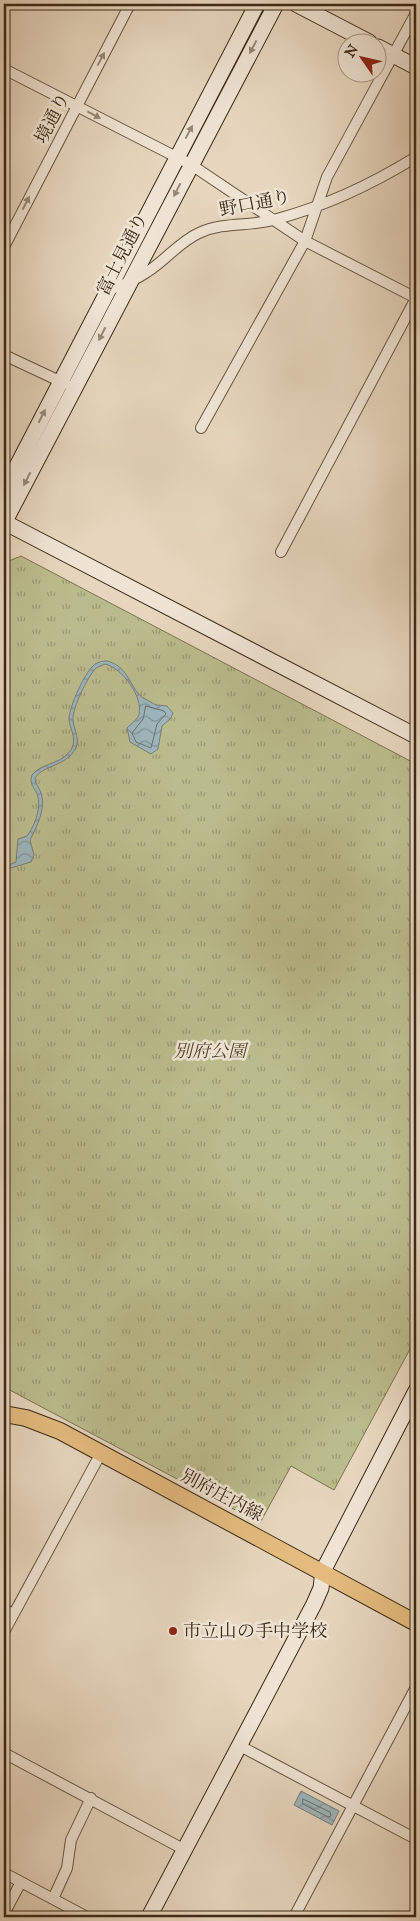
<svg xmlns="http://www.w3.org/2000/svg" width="420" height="1921" font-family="'IM FELL Great Primer','Noto Serif JP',serif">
<defs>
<pattern id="park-tufts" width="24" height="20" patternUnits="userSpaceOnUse" patternTransform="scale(1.25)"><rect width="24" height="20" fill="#bbbc8d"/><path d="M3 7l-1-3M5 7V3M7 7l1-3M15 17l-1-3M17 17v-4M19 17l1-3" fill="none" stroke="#999972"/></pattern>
<pattern id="water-waves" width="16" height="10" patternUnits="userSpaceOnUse" patternTransform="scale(1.25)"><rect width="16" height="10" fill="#9db6bd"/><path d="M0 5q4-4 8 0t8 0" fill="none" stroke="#819499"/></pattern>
</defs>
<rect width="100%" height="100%" fill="#e6d6bd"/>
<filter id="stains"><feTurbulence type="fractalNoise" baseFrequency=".004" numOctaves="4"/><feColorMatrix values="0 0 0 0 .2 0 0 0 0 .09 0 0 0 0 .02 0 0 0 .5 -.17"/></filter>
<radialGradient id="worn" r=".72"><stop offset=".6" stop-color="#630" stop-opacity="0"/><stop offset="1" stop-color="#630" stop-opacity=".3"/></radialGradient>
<path fill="url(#park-tufts)" stroke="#7c7352" d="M 21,556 L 416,764 L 416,1338 L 334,1490 L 291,1466 L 260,1523 L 4,1387 L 4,563 Z"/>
<path fill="url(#water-waves)" stroke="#777e7a" d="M 107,661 C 129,666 130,689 143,698 C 147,700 151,702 156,705 L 167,706 L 173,713 L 171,718 L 162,726 L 158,749 L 151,754 L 130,742 L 127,728 C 131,724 138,719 139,714 C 143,696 122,668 105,664 L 96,668 C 88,676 72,708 73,720 C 74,731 81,740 75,750 C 64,767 43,765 35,778 C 35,784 39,787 41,793 C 46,809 37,826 30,840 L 34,855 L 31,862 L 4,870 L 4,867 L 16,862 L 18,839 L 27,836 C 35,825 42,807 37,794 C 34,787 29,784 32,775 C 42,762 63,765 72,748 C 77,737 69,728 69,718 C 70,706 84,674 93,666 C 97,662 102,661 107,661 Z
M 301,1791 L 339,1811 L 332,1825 L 294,1805 Z"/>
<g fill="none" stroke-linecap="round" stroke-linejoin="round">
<path stroke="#6d706a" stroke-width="1" d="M 146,706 L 164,711 L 166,714 L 157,724 L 151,748 L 136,742 L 132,733 L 143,719 Z
M 303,1799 L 330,1812 L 331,1816 L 328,1817 L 303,1804 Z"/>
<defs>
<path id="street" d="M 4,69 L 190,164 L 305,241 L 416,298
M 4,247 L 130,4
M 106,291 C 121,286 134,281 147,272 C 165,261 179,242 199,233 C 225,221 251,227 277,219 C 325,206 374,183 416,157
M 4,355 L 66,384
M 201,428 L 305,241 L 327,177 L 416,13
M 281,552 L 416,298
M 4,1609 L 13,1614
M 4,1632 L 101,1453
M 240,1746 L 416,1839
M 4,1753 L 185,1850
M 4,1873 L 87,1917
M 53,1899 L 67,1868 L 71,1840 L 91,1798
M 4,1914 L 21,1882
M 294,1917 L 416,1687"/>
<path id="secondary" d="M 296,4 L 369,42
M 378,47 L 416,67
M 4,491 L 257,4
M 4,522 L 416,736
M 4,523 L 276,4
M 149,1917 L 314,1604 L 321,1588 L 323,1571 L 416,1391"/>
<path id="primary" d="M 4,1414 L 26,1418 L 60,1431 L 416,1623"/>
</defs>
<use href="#street" stroke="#675540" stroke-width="12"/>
<use href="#secondary" stroke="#3d2a16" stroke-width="17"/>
<use href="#primary" stroke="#3d2a16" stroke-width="18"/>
<use href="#street" stroke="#efe4d4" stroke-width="10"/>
<use href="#secondary" stroke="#efe4d4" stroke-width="15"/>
<use href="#primary" stroke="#e3bb7e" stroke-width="16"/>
</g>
<defs><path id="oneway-solid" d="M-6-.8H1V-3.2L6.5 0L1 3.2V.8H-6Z" transform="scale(1.25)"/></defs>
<g fill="#968775">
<use href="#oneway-solid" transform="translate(253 47) rotate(118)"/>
<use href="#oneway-solid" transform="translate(101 59) rotate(-62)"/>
<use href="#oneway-solid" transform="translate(94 115) rotate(28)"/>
<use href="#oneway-solid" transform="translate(189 132) rotate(-62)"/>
<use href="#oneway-solid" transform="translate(177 190) rotate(117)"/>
<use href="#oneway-solid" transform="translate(26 203) rotate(-63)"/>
<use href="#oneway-solid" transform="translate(102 334) rotate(117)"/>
<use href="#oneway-solid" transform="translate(42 416) rotate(-63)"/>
<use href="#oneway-solid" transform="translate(27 479) rotate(117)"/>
</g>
<circle fill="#8f2418" stroke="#efe4d4" stroke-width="2" cx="173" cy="1631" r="5"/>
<g text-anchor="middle" stroke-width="5" stroke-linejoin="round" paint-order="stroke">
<g font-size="18" fill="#3d2a16" stroke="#efe4d4">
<text transform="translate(52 118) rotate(-63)" y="6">境通り</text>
<text transform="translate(255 203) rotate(-11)" y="6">野口通り</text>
<text transform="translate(122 254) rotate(-63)" y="6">富士見通り</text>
<text transform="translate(222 1495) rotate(28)" y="6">別府庄内線</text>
</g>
<g font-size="18" font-style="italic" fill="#56472e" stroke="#efe4d4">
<text x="210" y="1057">別府公園</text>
</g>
<g font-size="18" fill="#3d2a16" stroke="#efe4d4" text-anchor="start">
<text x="183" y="1637">市立山の手中学校</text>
</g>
</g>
<rect width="420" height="1921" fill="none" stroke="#e6d6bd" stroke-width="20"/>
<rect x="5" y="5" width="410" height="1911" fill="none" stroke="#3d2a16" stroke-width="2.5"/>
<rect x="10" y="10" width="400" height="1901" fill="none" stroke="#3d2a16"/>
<g transform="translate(362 58) rotate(304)"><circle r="24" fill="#efe4d4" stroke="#a89a88"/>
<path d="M0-4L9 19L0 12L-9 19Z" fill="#8f2418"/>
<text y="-8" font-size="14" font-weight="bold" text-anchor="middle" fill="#3d2a16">N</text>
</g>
<rect width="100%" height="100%" filter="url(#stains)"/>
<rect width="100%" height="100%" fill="url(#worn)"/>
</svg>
